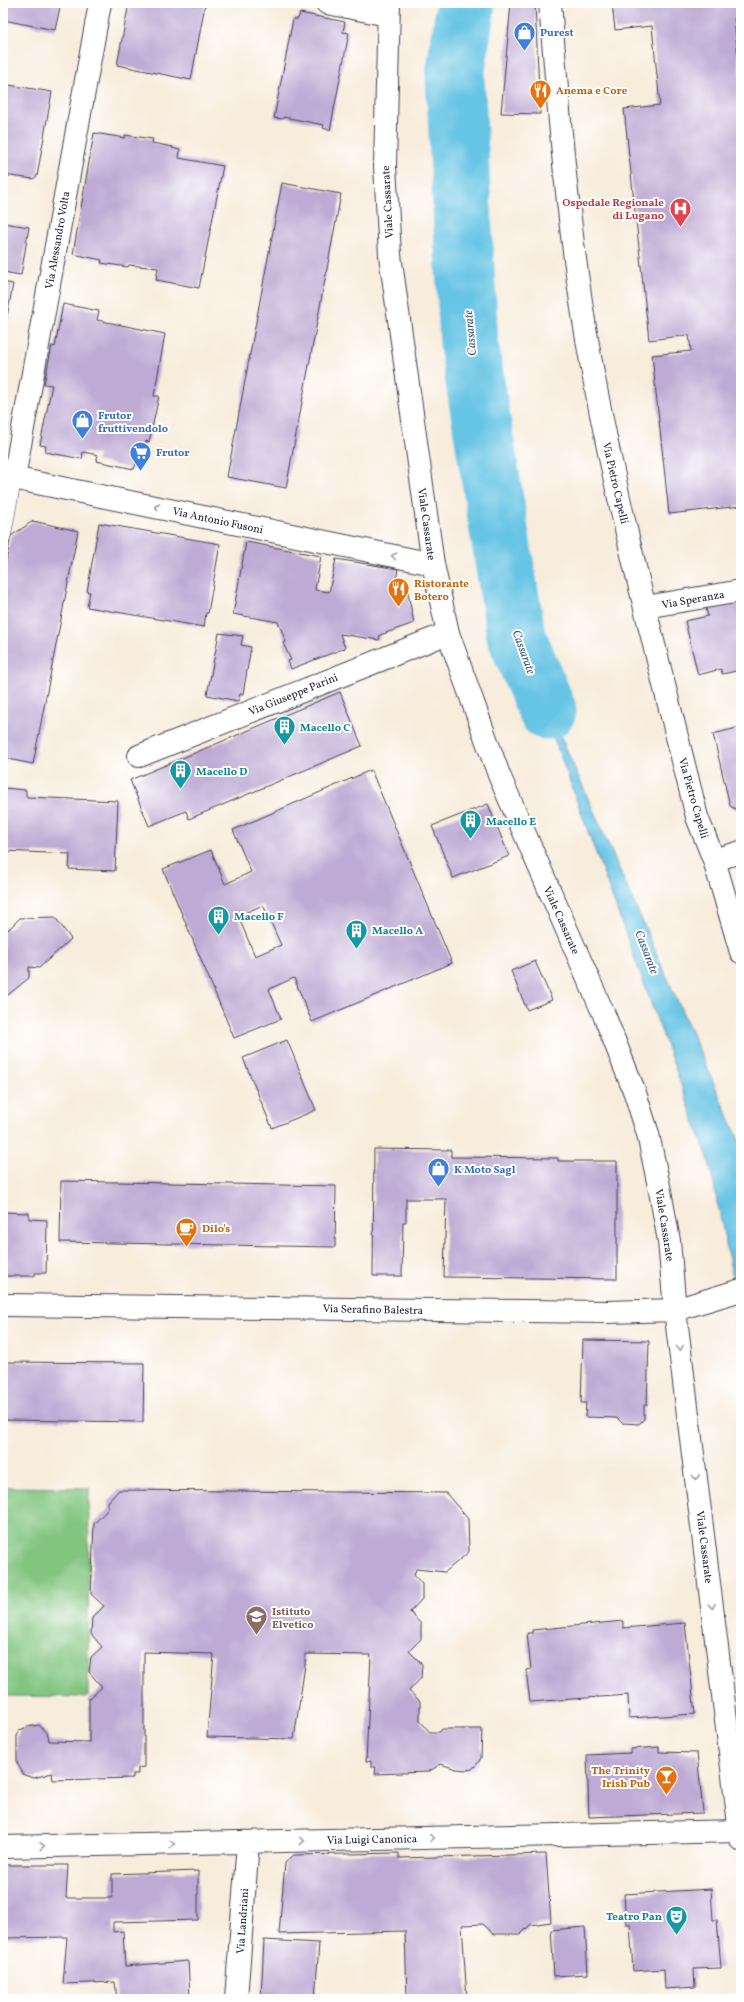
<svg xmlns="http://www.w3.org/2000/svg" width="744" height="2002" font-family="Vollkorn,serif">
<rect width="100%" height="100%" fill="#fff"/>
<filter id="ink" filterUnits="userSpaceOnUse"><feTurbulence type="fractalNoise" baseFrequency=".025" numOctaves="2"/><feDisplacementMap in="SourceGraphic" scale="8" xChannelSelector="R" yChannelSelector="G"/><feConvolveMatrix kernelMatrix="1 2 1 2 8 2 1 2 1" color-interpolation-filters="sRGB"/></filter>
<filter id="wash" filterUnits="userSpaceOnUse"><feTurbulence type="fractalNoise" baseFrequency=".012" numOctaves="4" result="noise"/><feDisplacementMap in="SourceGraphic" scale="16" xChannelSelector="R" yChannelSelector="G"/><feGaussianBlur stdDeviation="0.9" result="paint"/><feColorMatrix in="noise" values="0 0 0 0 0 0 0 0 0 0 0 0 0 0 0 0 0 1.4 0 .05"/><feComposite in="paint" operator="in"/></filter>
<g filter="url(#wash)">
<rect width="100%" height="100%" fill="#f8ecdb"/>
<path fill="#81c57f" stroke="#52745d" d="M 3,1487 L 89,1488 L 88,1697 L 3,1696 Z"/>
<path fill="#66c4e4" stroke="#447390" d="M 516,635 L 741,1145 L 741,1319 L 709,1161 Z"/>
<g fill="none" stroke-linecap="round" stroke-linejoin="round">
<path stroke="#66c4e4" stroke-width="59" d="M 466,3 L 455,76 L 469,345 L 516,635 L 547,710"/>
</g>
<g id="blocks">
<path fill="#beaad4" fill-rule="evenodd" d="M 3,3 L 61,3 L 55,30 L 3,20 Z
M 129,3 L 205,5 L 191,80 L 117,65 Z
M 511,3 L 535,3 L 540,114 L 501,113 Z
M 612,3 L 741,3 L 741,17 L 734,18 L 741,87 L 741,506 L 669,514 L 652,355 L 691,351 L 689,335 L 649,340 L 624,109 L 660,105 L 652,26 L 615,30 Z
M 300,13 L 345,22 L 343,32 L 349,33 L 330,130 L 323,128 L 324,125 L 284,117 L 283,119 L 274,118 L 293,19 L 298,19 Z
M 3,84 L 52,92 L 37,176 L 33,179 L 3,175 Z
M 94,133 L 125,138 L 125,135 L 153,139 L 152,143 L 173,147 L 172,148 L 180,150 L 179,158 L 223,166 L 199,288 L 156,280 L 158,268 L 129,265 L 128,267 L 101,263 L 102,260 L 73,254 Z
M 282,183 L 341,194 L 286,488 L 227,477 Z
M 3,223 L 29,227 L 21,275 L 3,272 Z
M 3,282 L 13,284 L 4,333 L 3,333 Z
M 63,304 L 99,311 L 97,320 L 165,334 L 154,396 L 159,396 L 149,442 L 146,441 L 141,465 L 136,464 L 134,469 L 96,461 L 98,455 L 83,452 L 82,459 L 45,452 L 46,446 L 40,445 L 52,385 L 44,384 L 52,346 L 55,347 Z
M 33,521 L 78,531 L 33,764 L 3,758 L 3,576 L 11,536 Z
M 99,523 L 220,544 L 208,613 L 206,613 L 204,627 L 87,607 L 90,592 L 87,592 Z
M 246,542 L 321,556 L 315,590 L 329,592 L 336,559 L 398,569 L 396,581 L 406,583 L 414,623 L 380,635 L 379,640 L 340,634 L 345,648 L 291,669 L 288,661 L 291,660 L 283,643 L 286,642 L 278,622 L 233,614 Z
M 741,596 L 741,670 L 722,674 L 721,669 L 698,675 L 685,621 L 708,616 L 705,605 Z
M 219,633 L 243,636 L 241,645 L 251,647 L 243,694 L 240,694 L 238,701 L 207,695 Z
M 340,692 L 362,746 L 189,819 L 186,811 L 149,826 L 130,780 Z
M 741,727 L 741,812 L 730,806 L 713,734 Z
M 371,770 L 452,963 L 312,1022 L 294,978 L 269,989 L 281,1019 L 234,1038 L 163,869 L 211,850 L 225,884 L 251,872 L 233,830 ZM 263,905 L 281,945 L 255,956 L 238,916 Z
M 3,788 L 26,790 L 26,797 L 118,801 L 115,871 L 69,869 L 70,854 L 3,851 Z
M 488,804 L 509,856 L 453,878 L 432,826 Z
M 55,917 L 71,939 L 39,968 L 29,967 L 29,978 L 3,999 L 3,924 L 8,930 L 20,918 Z
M 535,961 L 552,1000 L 527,1010 L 511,971 Z
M 287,1040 L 316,1110 L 272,1128 L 243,1058 Z
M 374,1149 L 451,1150 L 451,1157 L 558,1158 L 558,1161 L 617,1161 L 617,1279 L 444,1277 L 446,1199 L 406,1199 L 406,1222 L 403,1222 L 402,1276 L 373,1276 Z
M 61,1181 L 336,1186 L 335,1247 L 60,1242 Z
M 3,1212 L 29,1213 L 29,1219 L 47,1220 L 46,1273 L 35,1273 L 35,1276 L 3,1276 Z
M 583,1340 L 649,1341 L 647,1405 L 644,1405 L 644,1419 L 639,1424 L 622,1423 L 617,1418 L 585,1417 L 586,1403 L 581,1403 Z
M 3,1362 L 144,1363 L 143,1422 L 3,1420 Z
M 119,1490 L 446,1493 L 468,1519 L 469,1552 L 445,1572 L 416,1569 L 414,1575 L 422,1584 L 422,1599 L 410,1612 L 421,1624 L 421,1639 L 409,1651 L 422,1664 L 421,1678 L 409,1691 L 420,1701 L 420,1721 L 430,1732 L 440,1732 L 442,1729 L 482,1729 L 481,1758 L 477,1764 L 472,1769 L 467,1770 L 456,1769 L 441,1764 L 428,1772 L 375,1774 L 376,1767 L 371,1767 L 371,1761 L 366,1762 L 371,1655 L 305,1654 L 305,1665 L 294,1739 L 207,1737 L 214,1654 L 144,1652 L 144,1767 L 138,1768 L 138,1774 L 133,1774 L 133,1778 L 53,1780 L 52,1773 L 34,1778 L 24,1775 L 17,1763 L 17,1736 L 20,1730 L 27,1727 L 39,1725 L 48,1735 L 49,1741 L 89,1742 L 89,1699 L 102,1687 L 89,1672 L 91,1657 L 102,1647 L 91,1634 L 92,1618 L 104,1606 L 91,1594 L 94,1524 L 108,1509 L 108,1502 Z
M 623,1621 L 623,1628 L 685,1623 L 695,1714 L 629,1718 L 628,1695 L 530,1702 L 526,1670 L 531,1669 L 527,1633 L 532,1633 L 532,1630 Z
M 659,1747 L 659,1752 L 697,1753 L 703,1813 L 589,1817 L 587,1755 L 631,1753 L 631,1749 Z
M 399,1853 L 399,1858 L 546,1854 L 551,1922 L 530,1925 L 521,1934 L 494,1934 L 483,1924 L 462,1925 L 467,1999 L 407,1999 L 405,1931 L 279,1934 L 285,1863 L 289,1859 L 294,1855 Z
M 3,1865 L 68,1865 L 66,1898 L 112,1898 L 112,1874 L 198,1871 L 198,1920 L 113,1922 L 113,1932 L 123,1931 L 125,1966 L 188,1961 L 190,1999 L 117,1999 L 115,1982 L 63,1984 L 67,1937 L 3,1938 Z
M 711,1889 L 713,1920 L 717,1920 L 721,1968 L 694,1969 L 695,1987 L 665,1989 L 664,1969 L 633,1971 L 630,1924 L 626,1924 L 624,1894 Z
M 585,1927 L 588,1974 L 554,1976 L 551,1930 Z
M 264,1940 L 319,1943 L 315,1999 L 261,1999 Z"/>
</g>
</g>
<g filter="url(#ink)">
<use href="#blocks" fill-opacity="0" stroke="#424053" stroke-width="1"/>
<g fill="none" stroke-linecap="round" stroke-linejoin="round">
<defs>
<path id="lane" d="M 3,537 L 14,478"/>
<path id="street" d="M 327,3 L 388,15
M 550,3 C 559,118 569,237 589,351 C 617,508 659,662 697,817 L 714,860 L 741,952
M 3,476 L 433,564
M 14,478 L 100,3
M 645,607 L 741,591
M 139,756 L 448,633
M 714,860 L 741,852
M 3,1847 L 740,1831
M 236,1999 L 248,1842"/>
<path id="secondary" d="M 389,3 L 385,166 L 390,255 L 433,564 L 448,633 L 499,775 L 605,1017 L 635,1093 L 648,1134 L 660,1191 L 669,1241 L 675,1310 L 741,1840
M 3,1305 L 607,1312 L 675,1310 L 741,1290"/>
</defs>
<use href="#lane" stroke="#424053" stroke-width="16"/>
<use href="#street" stroke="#424053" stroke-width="24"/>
<use href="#secondary" stroke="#424053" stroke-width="24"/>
<use href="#lane" stroke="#fff" stroke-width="15"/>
<use href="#street" stroke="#fff" stroke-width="22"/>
<use href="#secondary" stroke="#fff" stroke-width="22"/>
</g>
<defs><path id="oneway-chevron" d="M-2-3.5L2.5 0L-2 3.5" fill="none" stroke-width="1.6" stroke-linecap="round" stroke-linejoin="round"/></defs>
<g stroke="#9c9ca7">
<use href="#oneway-chevron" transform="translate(157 507) rotate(-168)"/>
<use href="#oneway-chevron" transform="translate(394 556) rotate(-168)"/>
<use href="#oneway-chevron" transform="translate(680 1348) rotate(82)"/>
<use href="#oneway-chevron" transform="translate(696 1477) rotate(83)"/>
<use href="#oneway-chevron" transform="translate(712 1606) rotate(83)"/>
<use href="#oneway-chevron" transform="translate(432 1838) rotate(-1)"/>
<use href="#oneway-chevron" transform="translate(302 1841) rotate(-1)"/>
<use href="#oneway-chevron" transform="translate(172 1844) rotate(-1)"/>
<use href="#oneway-chevron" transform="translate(42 1846) rotate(-1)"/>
</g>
</g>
<defs>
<symbol id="shop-pin" viewBox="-11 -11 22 30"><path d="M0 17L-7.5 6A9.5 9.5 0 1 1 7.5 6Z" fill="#3f7fe0" stroke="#fff"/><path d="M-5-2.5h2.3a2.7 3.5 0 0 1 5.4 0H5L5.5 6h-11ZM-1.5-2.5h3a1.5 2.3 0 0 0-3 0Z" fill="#fff"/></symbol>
<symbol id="restaurant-pin" viewBox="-11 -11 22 30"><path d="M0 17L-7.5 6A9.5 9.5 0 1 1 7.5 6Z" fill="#e8710a" stroke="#fff"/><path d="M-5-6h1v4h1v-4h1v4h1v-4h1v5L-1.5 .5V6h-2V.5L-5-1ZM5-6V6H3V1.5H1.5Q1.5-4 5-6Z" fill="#fff"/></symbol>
<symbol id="hospital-pin" viewBox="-11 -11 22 30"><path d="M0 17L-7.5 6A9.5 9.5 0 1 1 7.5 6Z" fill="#e0444e" stroke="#fff"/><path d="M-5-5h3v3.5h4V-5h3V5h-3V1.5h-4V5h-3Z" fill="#fff"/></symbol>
<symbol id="supermarket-pin" viewBox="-11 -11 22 30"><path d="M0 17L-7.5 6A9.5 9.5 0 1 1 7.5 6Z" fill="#3f7fe0" stroke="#fff"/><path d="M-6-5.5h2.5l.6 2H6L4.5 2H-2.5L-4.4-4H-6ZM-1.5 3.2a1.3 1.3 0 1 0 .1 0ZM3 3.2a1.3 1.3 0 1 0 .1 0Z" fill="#fff"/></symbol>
<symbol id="building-pin" viewBox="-11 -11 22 30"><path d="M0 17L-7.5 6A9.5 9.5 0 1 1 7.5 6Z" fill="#0f9aa8" stroke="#fff"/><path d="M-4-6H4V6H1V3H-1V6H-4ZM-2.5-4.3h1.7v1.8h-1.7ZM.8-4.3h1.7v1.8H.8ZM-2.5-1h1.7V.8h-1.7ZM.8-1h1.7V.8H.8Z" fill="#fff"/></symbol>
<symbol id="cafe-pin" viewBox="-11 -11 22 30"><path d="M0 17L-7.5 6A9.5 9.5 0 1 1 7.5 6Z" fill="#e8710a" stroke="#fff"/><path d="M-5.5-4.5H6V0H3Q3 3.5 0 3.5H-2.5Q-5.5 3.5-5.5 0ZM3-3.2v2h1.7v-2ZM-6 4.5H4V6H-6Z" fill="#fff"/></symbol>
<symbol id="school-pin" viewBox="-11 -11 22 30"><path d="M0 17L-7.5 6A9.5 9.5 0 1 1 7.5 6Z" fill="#8d6e63" stroke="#fff"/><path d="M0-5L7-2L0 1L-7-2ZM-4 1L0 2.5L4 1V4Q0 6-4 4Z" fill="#fff"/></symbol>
<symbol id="bar-pin" viewBox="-11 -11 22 30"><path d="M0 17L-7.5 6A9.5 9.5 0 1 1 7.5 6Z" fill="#e8710a" stroke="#fff"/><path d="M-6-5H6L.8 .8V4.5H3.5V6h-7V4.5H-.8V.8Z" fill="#fff"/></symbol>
<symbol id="theatre-pin" viewBox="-11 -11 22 30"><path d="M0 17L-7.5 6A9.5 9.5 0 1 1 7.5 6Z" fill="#0f9aa8" stroke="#fff"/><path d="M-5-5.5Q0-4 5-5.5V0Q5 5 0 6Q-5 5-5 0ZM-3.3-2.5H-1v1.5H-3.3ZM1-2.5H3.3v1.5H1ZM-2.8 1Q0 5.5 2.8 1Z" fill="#fff"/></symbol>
</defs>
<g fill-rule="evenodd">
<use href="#shop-pin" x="512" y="20" width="25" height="34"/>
<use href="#restaurant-pin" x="528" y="78" width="25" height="34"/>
<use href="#hospital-pin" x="668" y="196" width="25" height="34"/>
<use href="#shop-pin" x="70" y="408" width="25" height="34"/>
<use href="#supermarket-pin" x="128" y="440" width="25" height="34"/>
<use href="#restaurant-pin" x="386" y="576" width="25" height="34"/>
<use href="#building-pin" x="272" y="714" width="25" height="34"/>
<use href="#building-pin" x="168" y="758" width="25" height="34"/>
<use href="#building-pin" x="458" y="808" width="25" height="34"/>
<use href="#building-pin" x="206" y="904" width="25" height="34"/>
<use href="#building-pin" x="344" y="918" width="25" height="34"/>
<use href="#shop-pin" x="426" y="1156" width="25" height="34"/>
<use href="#cafe-pin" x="174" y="1216" width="25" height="34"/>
<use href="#school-pin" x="244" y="1604" width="25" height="34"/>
<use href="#bar-pin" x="654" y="1764" width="25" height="34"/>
<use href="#theatre-pin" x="664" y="1904" width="25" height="34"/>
</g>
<g text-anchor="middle" stroke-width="4" stroke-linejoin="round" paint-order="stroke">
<g font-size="11" font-weight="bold" fill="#366cbe" stroke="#fff" text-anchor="start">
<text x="540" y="36">Purest</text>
<text x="98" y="419">Frutor<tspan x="98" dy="13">fruttivendolo</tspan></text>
<text x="156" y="456">Frutor</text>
<text x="454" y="1173">K Moto Sagl</text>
</g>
<g font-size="11" font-weight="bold" fill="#c56008" stroke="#fff" text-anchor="start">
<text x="556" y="94">Anema e Core</text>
<text x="414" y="587">Ristorante<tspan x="414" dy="13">Botero</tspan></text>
<text x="202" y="1232">Dilo's</text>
<text x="650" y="1774" text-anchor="end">The Trinity<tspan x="650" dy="13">Irish Pub</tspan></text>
</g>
<g font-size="11" fill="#22223b" stroke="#fff">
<text transform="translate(387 202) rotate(-93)" y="4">Viale Cassarate</text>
<text transform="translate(57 240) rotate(-80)" y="4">Via Alessandro Volta</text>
<text transform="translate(616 483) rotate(77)" y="4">Via Pietro Capelli</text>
<text transform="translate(218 520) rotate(12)" y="4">Via Antonio Fusoni</text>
<text transform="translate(427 524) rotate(82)" y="4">Viale Cassarate</text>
<text transform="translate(693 599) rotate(-10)" y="4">Via Speranza</text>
<text transform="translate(293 694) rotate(-22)" y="4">Via Giuseppe Parini</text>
<text transform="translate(694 798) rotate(74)" y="4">Via Pietro Capelli</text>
<text transform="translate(562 920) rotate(66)" y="4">Viale Cassarate</text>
<text transform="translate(665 1225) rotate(81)" y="4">Viale Cassarate</text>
<text transform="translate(373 1309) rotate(1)" y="4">Via Serafino Balestra</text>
<text transform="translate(705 1547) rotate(83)" y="4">Viale Cassarate</text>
<text transform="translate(372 1839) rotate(-1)" y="4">Via Luigi Canonica</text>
<text transform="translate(242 1921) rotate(-86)" y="4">Via Landriani</text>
</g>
<g font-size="11" font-weight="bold" fill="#be3a42" stroke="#fff" text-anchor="end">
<text x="664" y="206">Ospedale Regionale<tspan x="664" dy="13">di Lugano</tspan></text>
</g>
<g font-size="11" font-weight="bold" fill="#0d838f" stroke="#fff" text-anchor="start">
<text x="300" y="731">Macello C</text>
<text x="196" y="775">Macello D</text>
<text x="486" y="825">Macello E</text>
<text x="234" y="920">Macello F</text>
<text x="372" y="934">Macello A</text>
<text x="662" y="1920" text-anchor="end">Teatro Pan</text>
</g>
<g font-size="11" font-weight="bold" fill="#785e54" stroke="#fff" text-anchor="start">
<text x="272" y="1615">Istituto<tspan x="272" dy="13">Elvetico</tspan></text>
</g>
<g font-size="12" font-style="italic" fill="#3a5b76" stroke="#fff">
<text transform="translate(470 333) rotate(-95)" y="4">Cassarate</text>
<text transform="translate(524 652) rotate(70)" y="4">Cassarate</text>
<text transform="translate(647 952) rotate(69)" y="4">Cassarate</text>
</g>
</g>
<rect width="744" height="2002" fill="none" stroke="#fff" stroke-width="16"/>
</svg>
